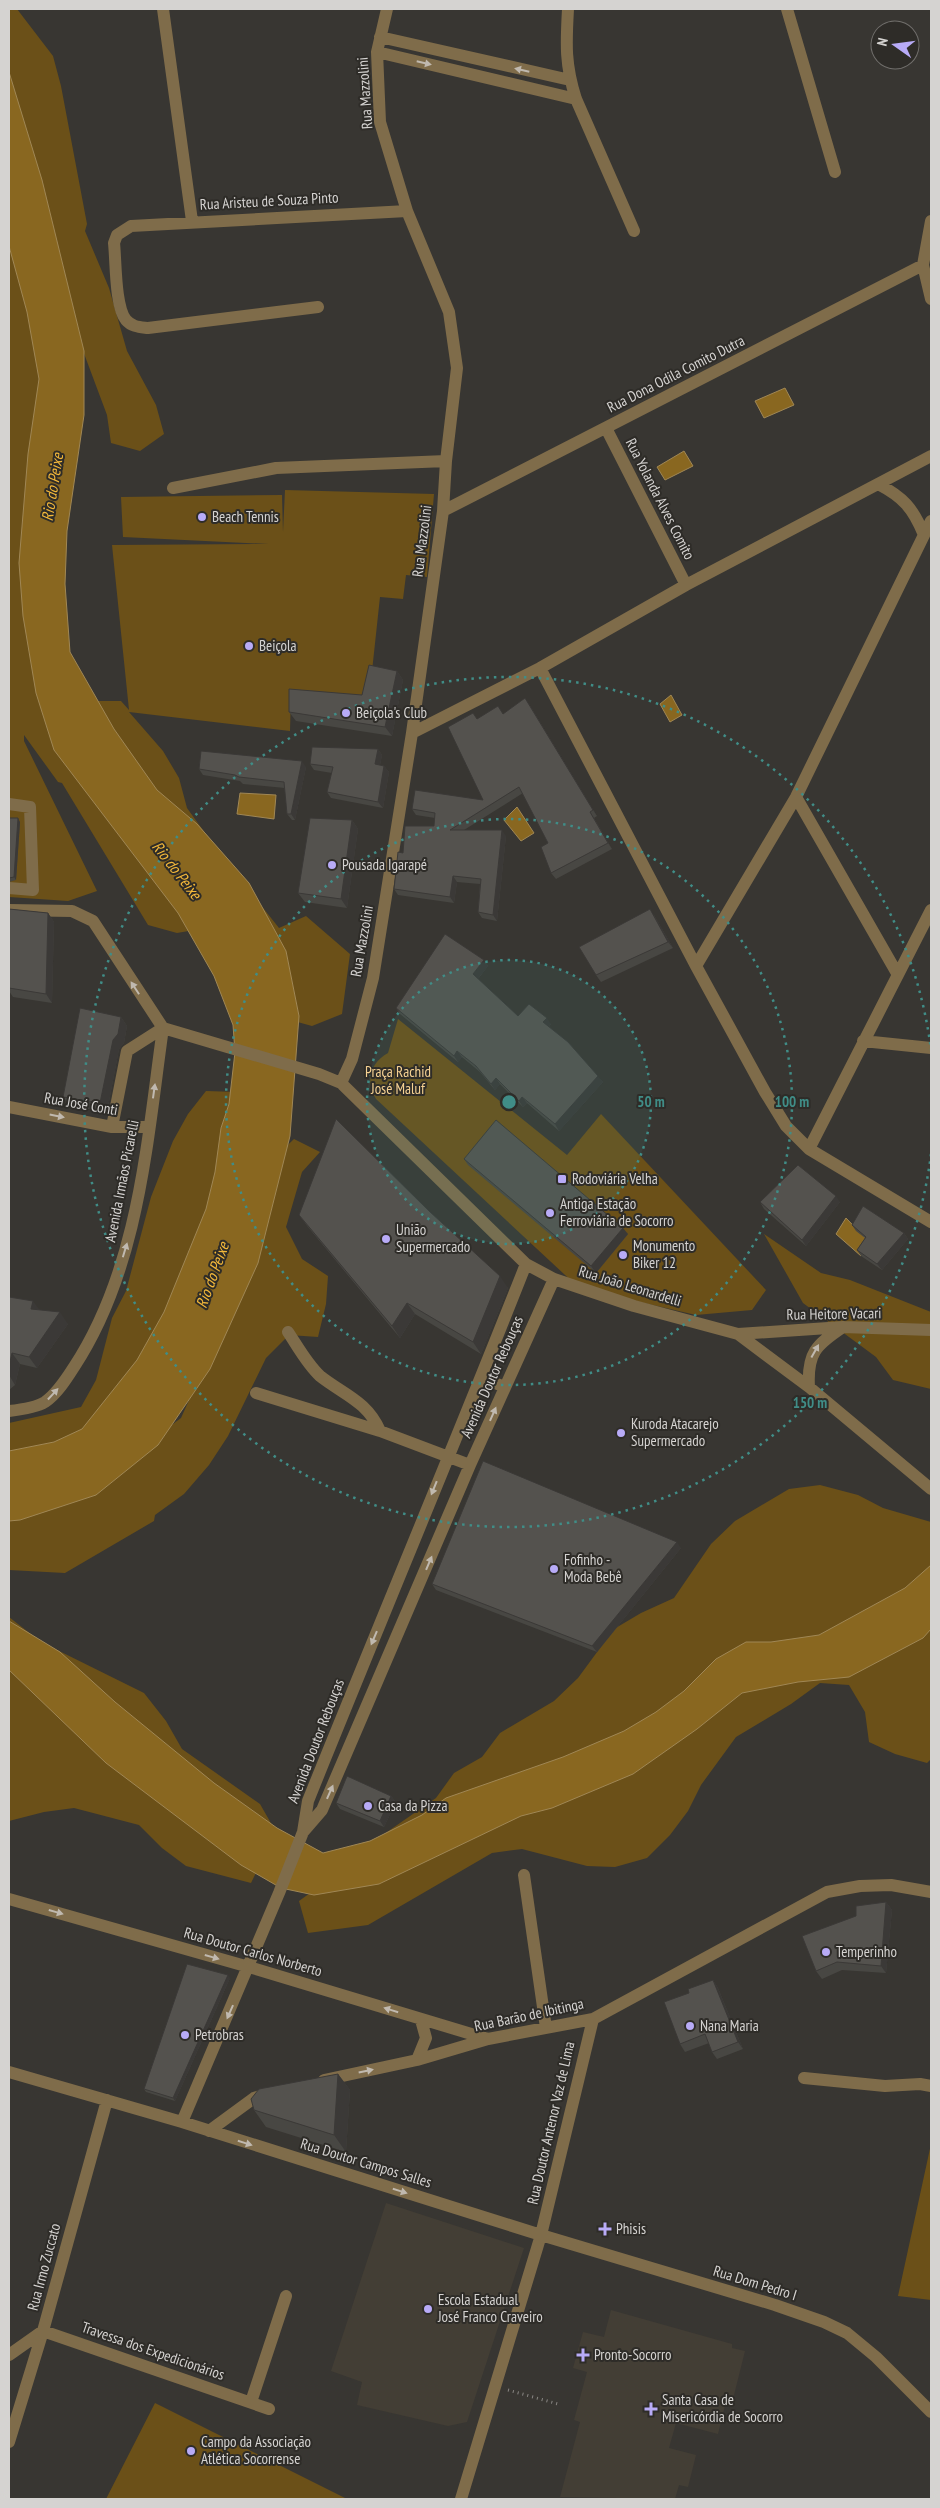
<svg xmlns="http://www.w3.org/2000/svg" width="940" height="2508" font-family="'PT Sans Narrow',sans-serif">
<rect width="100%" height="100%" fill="#383632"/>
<path fill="#433e35" d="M 386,2203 L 524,2248 L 467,2422 L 448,2426 L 357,2405 L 362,2382 L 331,2371 Z
M 611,2310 L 732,2344 L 732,2348 L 745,2351 L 733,2399 L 727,2397 L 718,2434 L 676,2423 L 669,2448 L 696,2455 L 688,2487 L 679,2485 L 675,2499 L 560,2497 L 580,2422 L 574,2420 L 587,2372 L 573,2368 L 583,2332 L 604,2337 Z"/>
<path fill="#6b5018" d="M 9,9 L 17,9 L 53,56 L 61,86 L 87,224 L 85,231 L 109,288 L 127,351 L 156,405 L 164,434 L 140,451 L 111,443 L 107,415 L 9,153 Z
M 9,247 L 44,344 L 32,585 L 90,701 L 121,701 L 129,710 L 112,545 L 269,544 L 123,537 L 121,497 L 282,495 L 283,532 L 285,490 L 434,494 L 427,577 L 406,575 L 403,599 L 380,597 L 369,699 L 291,693 L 290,731 L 129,712 L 163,751 L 179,778 L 187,808 L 221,855 L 279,928 L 306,916 L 350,954 L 342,1014 L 312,1026 L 283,1018 L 206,928 L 177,933 L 148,925 L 62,783 L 58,782 L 24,735 L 24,741 L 97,891 L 68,901 L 9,897 Z
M 398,1019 L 567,1155 L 601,1114 L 766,1290 L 752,1310 L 696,1315 L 579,1288 L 376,1099 C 365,1081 370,1063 388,1053 Z
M 206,1091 L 237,1092 L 245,1148 L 123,1461 L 181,1418 L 237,1293 L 270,1162 L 294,1139 L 320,1152 L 302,1172 L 286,1227 L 302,1259 L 328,1276 L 326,1304 L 318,1337 L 289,1335 L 266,1358 L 228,1436 L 209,1465 L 184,1494 L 155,1515 L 154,1521 L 65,1573 L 9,1570 L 9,1423 L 81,1407 L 96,1380 L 112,1318 L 126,1291 L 151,1197 L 173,1141 L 188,1114 Z
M 764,1234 L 821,1273 L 850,1280 L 931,1312 L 931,1389 L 893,1380 L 876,1357 L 803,1303 Z
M 820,1485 L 858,1495 L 883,1508 L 931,1522 L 931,1759 L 927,1763 L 895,1754 L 869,1742 L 865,1712 L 849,1685 L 820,1683 L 791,1704 L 736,1737 L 701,1785 L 688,1811 L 670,1835 L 647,1858 L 615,1867 L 587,1866 L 522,1849 L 492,1853 L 368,1925 L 308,1933 L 299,1901 L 328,1880 L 351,1857 L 436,1798 L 454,1773 L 482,1757 L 500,1733 L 554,1701 L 578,1678 L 614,1629 L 641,1613 L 674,1598 L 711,1544 L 735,1521 L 789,1489 Z
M 9,1617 L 41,1642 L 144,1693 L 166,1721 L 182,1749 L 260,1804 L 276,1832 L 251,1883 L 186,1866 L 162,1848 L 139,1825 L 74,1808 L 44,1812 L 9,1821 Z
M 931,2144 L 931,2300 L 898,2296 Z
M 155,2403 L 347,2499 L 106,2499 Z"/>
<path fill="#896720" stroke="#a08755" d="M 9,72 L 42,180 L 84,351 L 84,415 L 67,531 L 65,584 L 70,652 L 114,729 L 157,790 L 197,824 L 249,883 L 286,951 L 299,1016 L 290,1136 L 258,1263 L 210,1369 L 158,1445 L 96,1495 L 20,1520 L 9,1521 L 9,1451 L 54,1442 L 82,1429 L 137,1360 L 164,1312 L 206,1209 L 215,1172 L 221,1128 L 229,1104 L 235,1052 L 233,1025 L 214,976 L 178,913 L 54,750 L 36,693 L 23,616 L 19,563 L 28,454 L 39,379 L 27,312 L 9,246 Z
M 785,388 L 794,405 L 764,418 L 755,401 Z
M 684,451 L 693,466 L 665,480 L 657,467 Z
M 671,695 L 682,715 L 670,722 L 660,704 Z
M 240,793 L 276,795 L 274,819 L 237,814 Z
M 517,807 L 534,833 L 521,841 L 504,820 Z
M 846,1218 L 870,1243 L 861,1256 L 836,1234 Z
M 931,1565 L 931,1629 L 923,1638 L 849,1677 L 798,1682 L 742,1693 L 697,1729 L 633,1774 L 552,1808 L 521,1816 L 379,1884 L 314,1895 L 281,1888 L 241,1865 L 106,1763 L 9,1670 L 9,1621 L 60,1652 L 115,1702 L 214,1783 L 277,1828 L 323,1853 L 370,1841 L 422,1815 L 446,1798 L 563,1757 L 624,1731 L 656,1712 L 684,1691 L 716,1659 L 746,1642 L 771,1642 L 819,1635 L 905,1588 Z"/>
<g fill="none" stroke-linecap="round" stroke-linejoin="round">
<path stroke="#898784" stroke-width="3" stroke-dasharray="1 4" stroke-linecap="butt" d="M 508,2390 L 558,2404"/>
<path stroke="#7f6c4a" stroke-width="12" d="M 163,9 L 192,221
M 568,9 C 566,44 565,65 576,99 L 634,231
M 787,9 L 835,172
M 380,37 L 570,80
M 377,52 L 576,99
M 931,221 L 923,265 L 931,299
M 318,307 L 148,328 C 140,327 132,327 126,320 C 115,307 116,261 114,243 L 117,235 L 131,226 L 407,211
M 606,428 L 686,585
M 173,488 L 276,468 L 446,461
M 443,511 L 923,265
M 924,535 L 931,521
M 540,668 L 696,966 L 765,1092 L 786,1126 L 809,1149 L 931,1222
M 412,733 L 540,668 L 686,585 L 931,456
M 796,797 L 898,975
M 9,804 L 30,807 L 33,890 L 9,888
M 9,910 L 72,911 L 93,921 L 163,1028
M 696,966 L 796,797 L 924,535 C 913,508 903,497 878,484
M 163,1028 L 319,1074 L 341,1083 L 526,1264 L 554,1279 L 634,1306 L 738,1334 L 809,1387 L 931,1489
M 863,1041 L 931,1048
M 341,1083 L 352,1059 L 373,978 L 412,733 L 443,511 L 446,461 L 457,368 L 449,312 L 407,211 L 380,122 L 377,52 L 387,9
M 9,1107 L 112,1127 L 149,1127
M 112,1127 L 127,1051 L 163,1028
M 809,1149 L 931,910
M 288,1332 C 298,1347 307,1364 320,1376 C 344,1395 367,1401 380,1431
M 738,1334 L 843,1327 L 931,1330
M 482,1378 L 505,1387
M 809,1387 C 807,1353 816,1345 843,1327
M 256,1393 L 380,1431 L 470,1465
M 9,1411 C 18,1410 37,1407 45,1402 C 57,1394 67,1378 74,1367 C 139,1268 147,1141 163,1028
M 303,1832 L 322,1810 L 470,1465 L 554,1279
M 524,1875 L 546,2028
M 9,1899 L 249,1967 L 488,2039
M 417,2060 L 426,2038 L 421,2020
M 9,2072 L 182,2122 L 541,2235 L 775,2305 L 824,2322 L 847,2333 L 876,2357 L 931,2412
M 804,2078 L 885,2086 L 920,2084 L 931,2086
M 324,2080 L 417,2060 L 488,2039 L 593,2019 L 827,1892 L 860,1886 L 891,1885 L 931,1892
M 182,2122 L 279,1893 L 303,1832 L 308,1801 C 380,1622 455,1444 526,1264
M 209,2131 L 254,2098 L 266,2094
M 9,2355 L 43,2331 L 269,2409
M 251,2402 L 286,2296
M 9,2442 L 43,2331 L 107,2100
M 461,2499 L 541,2235 L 593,2019"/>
</g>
<path fill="#484743" d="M 397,671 L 403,680 L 392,736 L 296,721 L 289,712 L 362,695 Z
M 529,704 L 597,816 L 594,818 L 612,849 L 556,879 L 551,873 L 548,843 L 523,793 L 464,830 L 506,836 L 497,921 L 482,918 L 478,912 L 480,884 L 457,882 L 454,903 L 398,895 L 394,889 L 403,853 L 434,826 L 435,818 L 416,815 L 412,809 L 483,800 L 478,719 L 504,714 Z
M 378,749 L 382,755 L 380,765 L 384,766 L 389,772 L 383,808 L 331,798 L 327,792 L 332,773 L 314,770 L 310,764 Z
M 306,767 L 295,820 L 292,820 L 287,814 L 285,788 L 243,784 L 240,781 L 203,775 L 199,769 Z
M 9,818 L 20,822 L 16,880 L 9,882 Z
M 352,820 L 358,829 L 347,908 L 305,902 L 298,893 Z
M 9,909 L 48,913 L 54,922 L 52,1003 L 13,997 L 9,991 Z
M 654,915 L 673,948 L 601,982 L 596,975 Z
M 484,960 L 488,966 L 478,979 L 518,1016 L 551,1024 L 549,1027 L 603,1082 L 559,1131 L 527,1103 L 523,1107 L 500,1084 L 495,1090 L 480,1072 L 462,1057 L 458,1062 L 400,1014 L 396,1008 Z
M 121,1017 L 127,1026 L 124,1043 L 119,1049 L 107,1112 L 70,1106 L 63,1097 Z
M 464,1159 L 628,1234 L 596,1273 L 468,1165 Z
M 760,1202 L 840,1202 L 806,1246 L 764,1209 Z
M 429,1211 L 508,1288 L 481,1354 L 415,1314 L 400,1338 L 308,1227 L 299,1215 Z
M 852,1225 L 904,1233 L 908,1239 L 882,1270 L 861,1256 L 857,1250 L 865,1238 L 856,1231 Z
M 9,1297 L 40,1310 L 68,1324 L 37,1368 L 20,1364 L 15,1385 L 9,1390 Z
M 681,1548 L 597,1652 L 436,1590 L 432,1584 Z
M 391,1796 L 396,1802 L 384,1827 L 340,1809 L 336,1803 Z
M 886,1902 L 892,1910 L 886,1973 L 842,1970 L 822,1979 L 816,1971 Z
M 230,1978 L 175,2101 L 146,2092 L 144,2089 Z
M 713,1980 L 718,1988 L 743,2049 L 717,2059 L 712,2052 L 709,2043 L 685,2052 L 680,2044 L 689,1993 Z
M 338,2074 L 350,2090 L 346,2152 L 266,2127 L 254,2110 Z"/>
<path fill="#3b3937" d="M 397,671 L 403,680 L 392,736 L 385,727 Z
M 9,674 L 10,676 L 9,700 Z
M 525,698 L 529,704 L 597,816 L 593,810 Z
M 378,749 L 382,755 L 379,770 L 375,764 Z
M 302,761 L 306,767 L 295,820 L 291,814 Z
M 384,766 L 389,772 L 383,808 L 378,802 Z
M 590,812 L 594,818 L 612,849 L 608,843 Z
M 18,818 L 20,822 L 16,880 L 14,877 Z
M 352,820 L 358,829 L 347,908 L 341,899 Z
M 502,830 L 506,836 L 497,921 L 493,915 Z
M 453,876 L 457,882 L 454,903 L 450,897 Z
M 650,909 L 654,915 L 673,948 L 668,942 Z
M 48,913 L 54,922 L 52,1003 L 46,994 Z
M 484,960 L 488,966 L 477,980 L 473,974 Z
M 121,1017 L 127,1026 L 124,1043 L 119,1049 L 107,1112 L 100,1103 L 113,1040 Z
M 547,1018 L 551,1024 L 547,1029 L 543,1022 Z
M 457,1051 L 462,1057 L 458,1062 L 454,1056 Z
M 598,1076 L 603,1082 L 559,1131 L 555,1124 Z
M 496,1078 L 500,1084 L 495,1090 L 491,1084 Z
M 522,1097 L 527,1103 L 523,1107 L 519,1101 Z
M 836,1196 L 840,1202 L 806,1246 L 802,1240 Z
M 623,1228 L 628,1234 L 596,1273 L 591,1266 Z
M 904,1233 L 908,1239 L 882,1270 L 877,1264 Z
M 500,1276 L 508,1288 L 481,1354 L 473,1342 Z
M 33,1301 L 42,1313 L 31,1309 Z
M 407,1303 L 415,1314 L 400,1338 L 392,1326 Z
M 60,1312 L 68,1324 L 37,1368 L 29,1357 Z
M 12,1353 L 20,1364 L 15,1385 L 9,1375 L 9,1366 Z
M 677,1542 L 681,1548 L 597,1652 L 592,1646 Z
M 391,1796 L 396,1802 L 384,1827 L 380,1821 Z
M 886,1902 L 892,1910 L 886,1973 L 881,1966 Z
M 228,1975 L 230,1978 L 175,2101 L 173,2098 Z
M 713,1980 L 718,1988 L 743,2049 L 738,2042 Z
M 338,2074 L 350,2090 L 346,2152 L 334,2135 Z"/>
<path fill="#54524e" stroke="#3b3937" d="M 369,665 L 397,671 L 385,727 L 289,712 L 289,689 L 362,695 Z
M 525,698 L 593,810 L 590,812 L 608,843 L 551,873 L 541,847 L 548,843 L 519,787 L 450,830 L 502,830 L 493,915 L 478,912 L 481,879 L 453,876 L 450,897 L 394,889 L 398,852 L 403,853 L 405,826 L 434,826 L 435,813 L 412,809 L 415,790 L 483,800 L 448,727 L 473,713 L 477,719 L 498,706 L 503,714 Z
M 312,747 L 378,749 L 375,764 L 384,766 L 378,802 L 327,792 L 333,767 L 310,764 Z
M 201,751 L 302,761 L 291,814 L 287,814 L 284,782 L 239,777 L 235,775 L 199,769 Z
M 9,818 L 18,818 L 14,877 L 9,878 Z
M 310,818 L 352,820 L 341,899 L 298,893 Z
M 9,909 L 48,913 L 46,994 L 9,988 Z
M 650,909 L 668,942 L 596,975 L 579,947 Z
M 445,934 L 484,960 L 473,974 L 518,1016 L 529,1004 L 547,1018 L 543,1022 L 568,1042 L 598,1076 L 555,1124 L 522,1097 L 519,1101 L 496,1078 L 491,1084 L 476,1066 L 457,1051 L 454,1056 L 396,1008 Z
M 80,1008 L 121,1017 L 118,1034 L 113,1040 L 100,1103 L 63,1097 Z
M 336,1119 L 429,1211 L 500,1276 L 473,1342 L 407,1303 L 392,1326 L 299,1215 Z
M 496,1120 L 623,1228 L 591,1266 L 464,1159 Z
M 798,1165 L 836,1196 L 802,1240 L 760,1202 Z
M 863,1206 L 904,1233 L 877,1264 L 857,1250 L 866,1237 L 852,1225 Z
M 9,1297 L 33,1301 L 31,1309 L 60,1312 L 29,1357 L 12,1353 L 9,1366 Z
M 483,1461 L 677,1542 L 592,1646 L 432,1584 Z
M 347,1776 L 391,1796 L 380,1821 L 336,1803 Z
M 886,1902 L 881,1966 L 837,1962 L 816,1971 L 802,1936 L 856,1916 L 856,1906 Z
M 187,1964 L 228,1975 L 173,2098 L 144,2089 Z
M 713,1980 L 738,2042 L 712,2052 L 705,2034 L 680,2044 L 664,2002 L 689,1993 L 688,1989 Z
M 338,2074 L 334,2135 L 254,2110 L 251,2099 L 259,2089 Z"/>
<defs><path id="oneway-solid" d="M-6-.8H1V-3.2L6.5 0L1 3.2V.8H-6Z" transform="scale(1.25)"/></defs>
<g fill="#c0b9af">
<use href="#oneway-solid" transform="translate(424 63) rotate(13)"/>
<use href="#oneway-solid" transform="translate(522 70) rotate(-167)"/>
<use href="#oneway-solid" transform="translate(135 988) rotate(-123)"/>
<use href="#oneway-solid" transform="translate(154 1091) rotate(-82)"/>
<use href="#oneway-solid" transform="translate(57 1116) rotate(11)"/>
<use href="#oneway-solid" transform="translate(125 1250) rotate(-73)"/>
<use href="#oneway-solid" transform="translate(815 1351) rotate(-61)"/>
<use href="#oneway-solid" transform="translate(53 1394) rotate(-47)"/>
<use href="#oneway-solid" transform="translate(493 1414) rotate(-66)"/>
<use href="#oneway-solid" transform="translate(434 1488) rotate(112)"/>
<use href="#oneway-solid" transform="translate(429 1563) rotate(-67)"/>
<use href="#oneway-solid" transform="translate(374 1638) rotate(113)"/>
<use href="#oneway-solid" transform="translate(330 1792) rotate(-66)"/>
<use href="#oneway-solid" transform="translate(56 1912) rotate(16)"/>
<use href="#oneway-solid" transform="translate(212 1957) rotate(16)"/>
<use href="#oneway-solid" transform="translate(391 2010) rotate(-163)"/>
<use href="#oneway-solid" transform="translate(230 2012) rotate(114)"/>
<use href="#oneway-solid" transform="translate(366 2071) rotate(-12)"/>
<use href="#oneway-solid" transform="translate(245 2143) rotate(17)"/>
<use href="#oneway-solid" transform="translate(400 2191) rotate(17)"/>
</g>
<circle cx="509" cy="1102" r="142" fill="#408d87" fill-opacity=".12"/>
<g fill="none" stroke="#408d87" stroke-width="2.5" stroke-dasharray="2.5 5">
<circle cx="509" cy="1102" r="142"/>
<circle cx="509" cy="1102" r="283"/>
<path d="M931 1154A425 425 0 1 1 931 1050"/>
</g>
<g fill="#b8abf7" stroke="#2e2c28" stroke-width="2">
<circle cx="202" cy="517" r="5"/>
<circle cx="249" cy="646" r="5"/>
<circle cx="346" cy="713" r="5"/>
<circle cx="332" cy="865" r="5"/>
<rect x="557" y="1174" width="10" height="10" rx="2.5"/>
<circle cx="550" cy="1213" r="5"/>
<circle cx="386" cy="1239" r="5"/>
<circle cx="623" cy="1255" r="5"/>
<circle cx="621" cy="1433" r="5"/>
<circle cx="554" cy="1569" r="5"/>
<circle cx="368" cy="1806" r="5"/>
<circle cx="826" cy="1952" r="5"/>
<circle cx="690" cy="2026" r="5"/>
<circle cx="185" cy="2035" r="5"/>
<path d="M602.5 2221.5h5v5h5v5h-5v5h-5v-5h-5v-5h5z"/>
<circle cx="428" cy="2309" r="5"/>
<path d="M580.5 2347.5h5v5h5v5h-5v5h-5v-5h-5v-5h5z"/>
<path d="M648.5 2401.5h5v5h5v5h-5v5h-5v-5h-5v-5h5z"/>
<circle cx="191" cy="2451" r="5"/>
</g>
<g text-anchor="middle" stroke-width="4" stroke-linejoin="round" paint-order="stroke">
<g font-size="15" fill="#d5d3d1" stroke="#2e2c28">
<text transform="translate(365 93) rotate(-94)" y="5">Rua Mazzolini</text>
<text transform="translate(269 201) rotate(-3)" y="5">Rua Aristeu de Souza Pinto</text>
<text transform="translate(676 374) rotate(-27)" y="5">Rua Dona Odila Comito Dutra</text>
<text transform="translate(660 499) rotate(63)" y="5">Rua Yolanda Alves Comito</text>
<text transform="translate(422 541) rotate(-83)" y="5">Rua Mazzolini</text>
<text transform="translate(362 941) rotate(-80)" y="5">Rua Mazzolini</text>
<text transform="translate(81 1104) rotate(10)" y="5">Rua José Conti</text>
<text transform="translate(122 1181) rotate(-79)" y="5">Avenida Irmãos Picarelli</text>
<text transform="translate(630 1286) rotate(17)" y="5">Rua João Leonardelli</text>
<text transform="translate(834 1314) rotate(-1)" y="5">Rua Heitore Vacari</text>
<text transform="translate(492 1377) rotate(-66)" y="5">Avenida Doutor Rebouças</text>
<text transform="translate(316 1741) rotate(-69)" y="5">Avenida Doutor Rebouças</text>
<text transform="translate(253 1952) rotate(16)" y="5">Rua Doutor Carlos Norberto</text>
<text transform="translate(529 2015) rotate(-12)" y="5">Rua Barão de Ibitinga</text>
<text transform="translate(551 2123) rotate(-77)" y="5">Rua Doutor Antenor Vaz de Lima</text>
<text transform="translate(366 2163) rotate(17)" y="5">Rua Doutor Campos Salles</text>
<text transform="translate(44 2267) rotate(-75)" y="5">Rua Irmo Zuccato</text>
<text transform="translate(755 2283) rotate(17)" y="5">Rua Dom Pedro I</text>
<text transform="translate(153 2351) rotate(19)" y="5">Travessa dos Expedicionários</text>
</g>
<g font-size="15" fill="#d5d3d1" stroke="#2e2c28" text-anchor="start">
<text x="212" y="522">Beach Tennis</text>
<text x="259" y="651">Beiçola</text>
<text x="356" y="718">Beiçola's Club</text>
<text x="342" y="870">Pousada Igarapé</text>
<text x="572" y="1184">Rodoviária Velha</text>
<text x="560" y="1209">Antiga Estação<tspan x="560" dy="17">Ferroviária de Socorro</tspan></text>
<text x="396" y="1235">União<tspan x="396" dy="17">Supermercado</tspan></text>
<text x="633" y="1251">Monumento<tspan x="633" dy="17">Biker 12</tspan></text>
<text x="631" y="1429">Kuroda Atacarejo<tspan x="631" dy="17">Supermercado</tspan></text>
<text x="564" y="1565">Fofinho -<tspan x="564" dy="17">Moda Bebê</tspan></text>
<text x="378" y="1811">Casa da Pizza</text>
<text x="836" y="1957">Temperinho</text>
<text x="700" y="2031">Nana Maria</text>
<text x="195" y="2040">Petrobras</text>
<text x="616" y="2234">Phisis</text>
<text x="438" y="2305">Escola Estadual<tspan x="438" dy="17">José Franco Craveiro</tspan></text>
<text x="594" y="2360">Pronto-Socorro</text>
<text x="662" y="2405">Santa Casa de<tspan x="662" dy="17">Misericórdia de Socorro</tspan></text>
<text x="201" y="2447">Campo da Associação<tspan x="201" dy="17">Atlética Socorrense</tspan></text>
</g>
<g font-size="15" fill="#f6d293" stroke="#2e2c28">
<text x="398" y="1077">Praça Rachid<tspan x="398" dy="17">José Maluf</tspan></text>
</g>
<g font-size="16" font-style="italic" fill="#f3b83a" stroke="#2e2c28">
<text transform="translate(52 487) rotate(-81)" y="6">Rio do Peixe</text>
<text transform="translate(177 870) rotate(52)" y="6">Rio do Peixe</text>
<text transform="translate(212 1275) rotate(-70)" y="6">Rio do Peixe</text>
</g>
</g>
<circle cx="509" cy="1102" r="8" fill="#408d87" stroke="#2e2c28" stroke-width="2.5"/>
<g font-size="15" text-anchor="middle" font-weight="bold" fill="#408d87" stroke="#2e2c28" stroke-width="4" stroke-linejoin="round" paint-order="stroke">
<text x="651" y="1107">50 m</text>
<text x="792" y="1107">100 m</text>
<text x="810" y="1408">150 m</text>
</g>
<rect width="940" height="2508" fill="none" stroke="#d5d3d1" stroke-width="20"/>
<g transform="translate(895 45) rotate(284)"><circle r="24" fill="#2e2c28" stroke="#716f6c"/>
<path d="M0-4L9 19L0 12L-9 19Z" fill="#b8abf7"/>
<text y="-8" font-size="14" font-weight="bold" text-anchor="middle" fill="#d5d3d1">N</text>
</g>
</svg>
